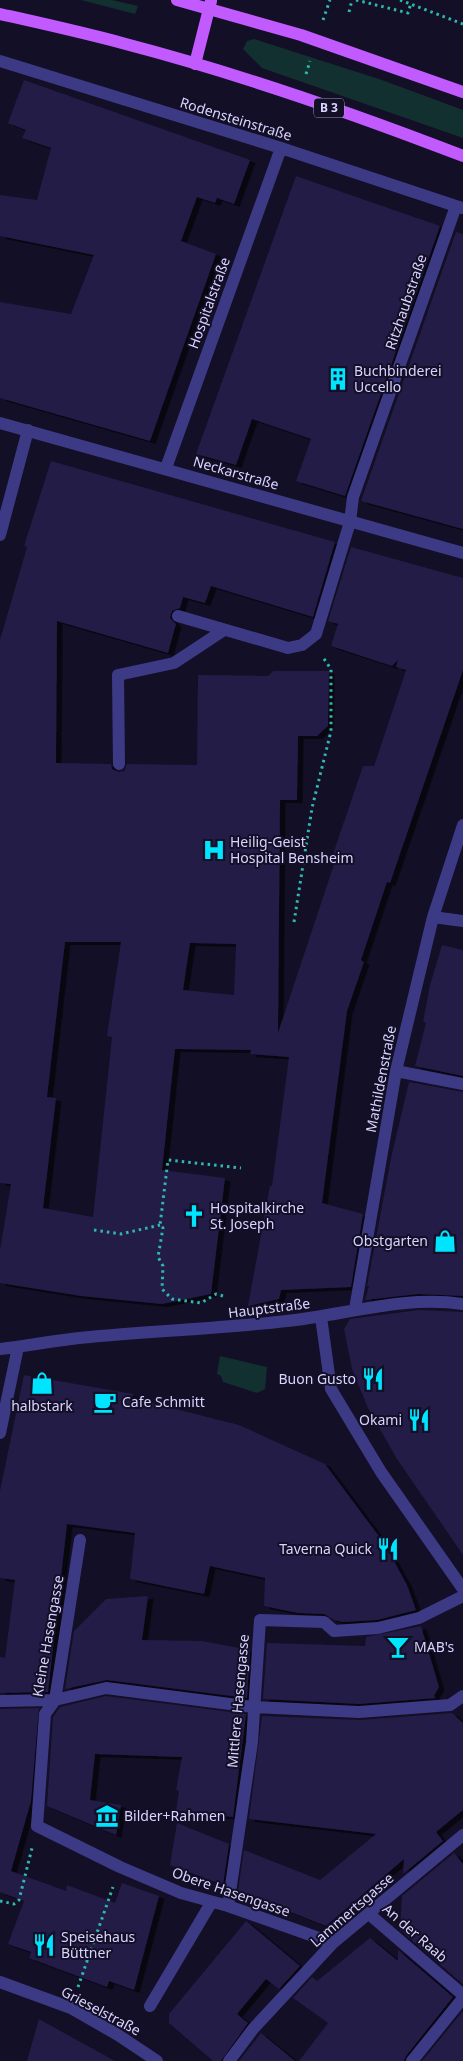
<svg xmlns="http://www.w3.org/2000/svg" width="463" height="2061" font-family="'Noto Sans',sans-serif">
<defs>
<filter id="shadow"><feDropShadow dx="5.5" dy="3" stdDeviation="0" flood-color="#0009"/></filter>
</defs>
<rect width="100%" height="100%" fill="#130f26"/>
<path fill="#12302f" d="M 81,0 L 112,0 L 138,6 L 135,14 Z
M 254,39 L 382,80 L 463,110 L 463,138 L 262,68 L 243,49 L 247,41 Z
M 220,1356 L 267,1367 L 265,1389 L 257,1393 L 223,1382 L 221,1376 L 217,1374 Z"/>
<path fill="#241b47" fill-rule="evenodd" filter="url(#shadow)" d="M 24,80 L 250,160 L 234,204 L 217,198 L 215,203 L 197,197 L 181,241 L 216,254 L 150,441 L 0,398 L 0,302 L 71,314 L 94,255 L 0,236 L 0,195 L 37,200 L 51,148 L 22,138 L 26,130 L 8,123 Z
M 296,176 L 440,226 L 345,496 L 296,481 L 311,439 L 252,419 L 236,465 L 196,454 Z
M 456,232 L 463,234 L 463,529 L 361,501 Z
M 51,461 L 335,542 L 313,617 L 211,586 L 205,603 L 183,597 L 180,608 L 172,611 L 170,618 L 176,624 L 168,653 L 57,621 L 56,763 L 111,764 L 112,769 L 119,772 L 124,771 L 127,764 L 197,765 L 198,675 L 268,676 L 273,671 L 329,671 L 328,726 L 317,736 L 298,736 L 297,800 L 280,800 L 278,1033 L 334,864 L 330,863 L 363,766 L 374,766 L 406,670 L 396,667 L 398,660 L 392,666 L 331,646 L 338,624 L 328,621 L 351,547 L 463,578 L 463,670 L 390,883 L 387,882 L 361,960 L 364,962 L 347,1011 L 322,1203 L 363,1214 L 351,1287 L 281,1290 L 279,1299 L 248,1306 L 270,1186 L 272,1186 L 289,1057 L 250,1054 L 251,1050 L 175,1049 L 162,1170 L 225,1178 L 211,1294 L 162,1304 L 81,1296 L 0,1283 L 0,1250 L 11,1184 L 0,1183 L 0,640 L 27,547 L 24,546 ZM 65,942 L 121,942 L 107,1036 L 112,1037 L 93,1217 L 43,1208 L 56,1098 L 47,1097 ZM 190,943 L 236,944 L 234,995 L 183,990 Z
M 442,945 L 463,950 L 463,1076 L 415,1066 L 426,1023 L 423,1022 L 430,985 Z
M 409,1082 L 463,1092 L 463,1296 L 418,1294 L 365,1300 L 369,1286 L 367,1286 L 391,1158 Z
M 419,1310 L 463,1312 L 463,1555 L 397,1459 L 368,1408 L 352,1369 L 344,1329 L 350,1319 Z
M 24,1375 L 133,1394 L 132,1398 L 239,1425 L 325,1464 L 384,1543 L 407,1585 L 416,1610 L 377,1620 L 343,1622 L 334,1620 L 324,1614 L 298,1613 L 264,1606 L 265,1578 L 210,1566 L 204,1594 L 130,1579 L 135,1533 L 67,1524 L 48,1692 L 0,1693 L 0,1657 L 5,1658 L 15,1580 L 0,1578 L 0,1491 Z
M 148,1596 L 142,1640 L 202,1641 L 250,1650 L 247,1698 L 107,1680 L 65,1689 L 74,1631 L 106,1599 Z
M 421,1626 L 439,1687 L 434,1696 L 436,1698 L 359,1704 L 263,1699 L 267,1643 L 365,1646 L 366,1637 Z
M 106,1696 L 246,1714 L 233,1817 L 176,1811 L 179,1791 L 176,1790 L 182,1757 L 95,1754 L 90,1800 L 121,1805 L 116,1835 L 47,1806 L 53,1717 L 60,1707 Z
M 39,1708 L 31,1801 L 11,1871 L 66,1891 L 67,1885 L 115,1903 L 122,1883 L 159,1896 L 134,1990 L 109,1981 L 107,1987 L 29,1958 L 31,1952 L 8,1944 L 24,1901 L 0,1892 L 0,1709 Z
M 452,1713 L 463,1723 L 463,1810 L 436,1832 L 443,1841 L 403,1874 L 404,1859 L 326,1926 L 238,1891 L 244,1850 L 320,1880 L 376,1834 L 249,1819 L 262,1716 L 360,1720 Z
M 177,1823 L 229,1844 L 223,1885 L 170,1865 Z
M 454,1853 L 463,1864 L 463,1984 L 400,1930 L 402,1896 Z
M 246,1921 L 300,1966 L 279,1989 L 266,1979 L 237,2014 L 248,2023 L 221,2061 L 213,2061 L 169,2023 L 169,2014 Z
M 370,1938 L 398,1961 L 398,1950 L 453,1997 L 406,2056 L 404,2061 L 299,2061 L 328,2023 L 293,1998 L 312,1977 L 317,1981 Z
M 463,2011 L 463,2061 L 422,2061 Z
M 39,2019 L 115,2061 L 27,2061 Z
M 261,2033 L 295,2061 L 239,2061 Z"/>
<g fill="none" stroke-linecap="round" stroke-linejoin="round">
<path stroke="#2fb8b0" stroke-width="3" stroke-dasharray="2.5 4" stroke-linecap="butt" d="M 356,0 L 408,13 L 411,3
M 400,0 L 463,24
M 349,12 L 352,0
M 323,20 L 330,0
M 306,74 L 310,61
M 294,922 L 312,808 L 331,731 L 331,669 L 322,656
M 94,1230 L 121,1234 L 160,1225
M 223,1296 L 216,1294 L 201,1303 L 172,1299 L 162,1289 L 163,1266 L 158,1257 L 163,1228 L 160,1225 L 168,1160 L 241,1168
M 0,1901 L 14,1904 L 19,1900 L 32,1848
M 78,1987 L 113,1887"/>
<path stroke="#3d3a85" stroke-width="12" d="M 0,61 L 281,148 L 462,208
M 0,423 L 463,553
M 166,468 L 281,148
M 0,535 L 28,430
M 178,616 L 288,648 L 302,645 L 316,634 L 350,522 L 353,497 L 456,206
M 119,764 L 118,675 L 174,663 L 224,630
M 433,917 L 463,921
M 396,1071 L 463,1084
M 355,1309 L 396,1071 L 433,917 L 463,825
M 321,1317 L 331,1389 L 381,1472 L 463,1589
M 0,1349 C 26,1346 52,1341 79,1338 C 148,1331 217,1329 287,1321 C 345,1315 404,1295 463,1304
M 0,1433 L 18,1347
M 80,1540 L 55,1700 L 45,1714 L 37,1826 L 120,1867 L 181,1893 L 228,1906 L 333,1943
M 0,1701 L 55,1700 L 106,1688 L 253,1707 L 359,1712 L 450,1705 L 463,1696
M 228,1906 L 252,1742 L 260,1620 L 324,1622 L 334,1631 L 378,1628 L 419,1618 L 463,1596
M 369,1914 L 463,1995
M 0,1982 L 71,2008 L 118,2035 L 157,2061
M 150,2006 L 211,1903
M 229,2061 L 253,2029 L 333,1943 L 463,1835
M 412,2061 L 463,1998"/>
<path stroke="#c25bff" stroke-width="12" d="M 177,0 L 301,35 L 463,92
M 0,14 C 40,23 81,32 122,43 C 237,73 352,113 463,156
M 195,64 L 211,1"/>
</g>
<defs>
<symbol id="building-bare" viewBox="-9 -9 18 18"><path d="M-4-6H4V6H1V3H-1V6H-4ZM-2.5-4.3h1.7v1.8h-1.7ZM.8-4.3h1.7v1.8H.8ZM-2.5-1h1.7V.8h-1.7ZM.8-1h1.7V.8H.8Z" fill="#00e5ff" stroke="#130f26" stroke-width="2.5" paint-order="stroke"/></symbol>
<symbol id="hospital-bare" viewBox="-9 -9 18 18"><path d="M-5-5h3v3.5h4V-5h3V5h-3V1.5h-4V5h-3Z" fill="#00e5ff" stroke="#130f26" stroke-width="2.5" paint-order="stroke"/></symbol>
<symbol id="church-bare" viewBox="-9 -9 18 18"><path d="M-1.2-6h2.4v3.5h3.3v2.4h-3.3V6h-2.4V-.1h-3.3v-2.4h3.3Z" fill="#00e5ff" stroke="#130f26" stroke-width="2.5" paint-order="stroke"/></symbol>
<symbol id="shop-bare" viewBox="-9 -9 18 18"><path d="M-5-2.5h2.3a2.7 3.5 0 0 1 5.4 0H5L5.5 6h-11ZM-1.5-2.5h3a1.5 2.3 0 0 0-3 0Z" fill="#00e5ff" stroke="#130f26" stroke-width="2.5" paint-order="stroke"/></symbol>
<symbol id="restaurant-bare" viewBox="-9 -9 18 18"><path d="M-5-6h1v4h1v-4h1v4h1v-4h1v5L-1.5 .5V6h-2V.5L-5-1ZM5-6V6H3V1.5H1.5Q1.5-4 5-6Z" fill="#00e5ff" stroke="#130f26" stroke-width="2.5" paint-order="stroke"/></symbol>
<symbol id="cafe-bare" viewBox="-9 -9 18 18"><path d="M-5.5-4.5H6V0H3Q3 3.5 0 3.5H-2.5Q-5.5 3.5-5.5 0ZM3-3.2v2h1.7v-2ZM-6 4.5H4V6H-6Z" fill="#00e5ff" stroke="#130f26" stroke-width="2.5" paint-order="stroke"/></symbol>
<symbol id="bar-bare" viewBox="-9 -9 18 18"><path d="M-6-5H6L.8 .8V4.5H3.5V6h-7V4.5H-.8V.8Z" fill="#00e5ff" stroke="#130f26" stroke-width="2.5" paint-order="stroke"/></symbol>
<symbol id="museum-bare" viewBox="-9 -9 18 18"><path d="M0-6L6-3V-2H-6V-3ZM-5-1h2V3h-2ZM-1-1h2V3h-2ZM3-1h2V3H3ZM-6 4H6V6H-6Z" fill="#00e5ff" stroke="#130f26" stroke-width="2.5" paint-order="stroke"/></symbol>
</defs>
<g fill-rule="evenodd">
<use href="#building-bare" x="322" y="363" width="32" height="32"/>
<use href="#hospital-bare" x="198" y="834" width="32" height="32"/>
<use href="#church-bare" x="178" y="1200" width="32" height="32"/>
<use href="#shop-bare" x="429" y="1225" width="32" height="32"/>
<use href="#restaurant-bare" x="357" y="1363" width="32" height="32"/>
<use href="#shop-bare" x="26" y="1367" width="32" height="32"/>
<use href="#cafe-bare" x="89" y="1386" width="32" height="32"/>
<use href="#restaurant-bare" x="403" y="1404" width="32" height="32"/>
<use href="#restaurant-bare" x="372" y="1533" width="32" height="32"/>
<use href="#bar-bare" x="382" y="1631" width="32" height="32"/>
<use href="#museum-bare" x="91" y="1800" width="32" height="32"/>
<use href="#restaurant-bare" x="28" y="1929" width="32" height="32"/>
</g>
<g text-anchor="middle" stroke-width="4" stroke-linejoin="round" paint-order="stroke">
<rect fill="#130f26" stroke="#9e99be" stroke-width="1" x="314" y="98.5" width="30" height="19" rx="4"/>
<g font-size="12" font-weight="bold" fill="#d9d4ff">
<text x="329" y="112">B 3</text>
</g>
<g font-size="14" fill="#d9d4ff" stroke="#130f26">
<text transform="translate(236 119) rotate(17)" y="5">Rodensteinstraße</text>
<text transform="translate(406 302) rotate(-71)" y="5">Ritzhaubstraße</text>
<text transform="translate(209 303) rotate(-70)" y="5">Hospitalstraße</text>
<text transform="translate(236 473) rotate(16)" y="5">Neckarstraße</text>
<text transform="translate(381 1079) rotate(-79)" y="5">Mathildenstraße</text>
<text transform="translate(269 1308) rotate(-7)" y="5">Hauptstraße</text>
<text transform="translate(48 1636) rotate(-80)" y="5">Kleine Hasengasse</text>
<text transform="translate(238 1701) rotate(-85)" y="5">Mittlere Hasengasse</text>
<text transform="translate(231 1892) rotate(19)" y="5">Obere Hasengasse</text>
<text transform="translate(352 1910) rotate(-41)" y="5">Lammertsgasse</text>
<text transform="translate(415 1933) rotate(41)" y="5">An der Raab</text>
<text transform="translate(101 2011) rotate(28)" y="5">Grieselstraße</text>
</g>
<g font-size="14" fill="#d9d4ff" stroke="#130f26" text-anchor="start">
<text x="354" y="376">Buchbinderei<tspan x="354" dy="16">Uccello</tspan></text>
<text x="230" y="847">Heilig-Geist<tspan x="230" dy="16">Hospital Bensheim</tspan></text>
<text x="210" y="1213">Hospitalkirche<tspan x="210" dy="16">St. Joseph</tspan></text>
<text x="428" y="1246" text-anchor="end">Obstgarten</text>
<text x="356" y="1384" text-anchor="end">Buon Gusto</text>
<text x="122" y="1407">Cafe Schmitt</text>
<text x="42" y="1411" text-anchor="middle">halbstark</text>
<text x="402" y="1425" text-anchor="end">Okami</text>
<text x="372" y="1554" text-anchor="end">Taverna Quick</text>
<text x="414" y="1652">MAB's</text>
<text x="124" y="1821">Bilder+Rahmen</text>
<text x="61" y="1942">Speisehaus<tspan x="61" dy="16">Büttner</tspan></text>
</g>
</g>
</svg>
